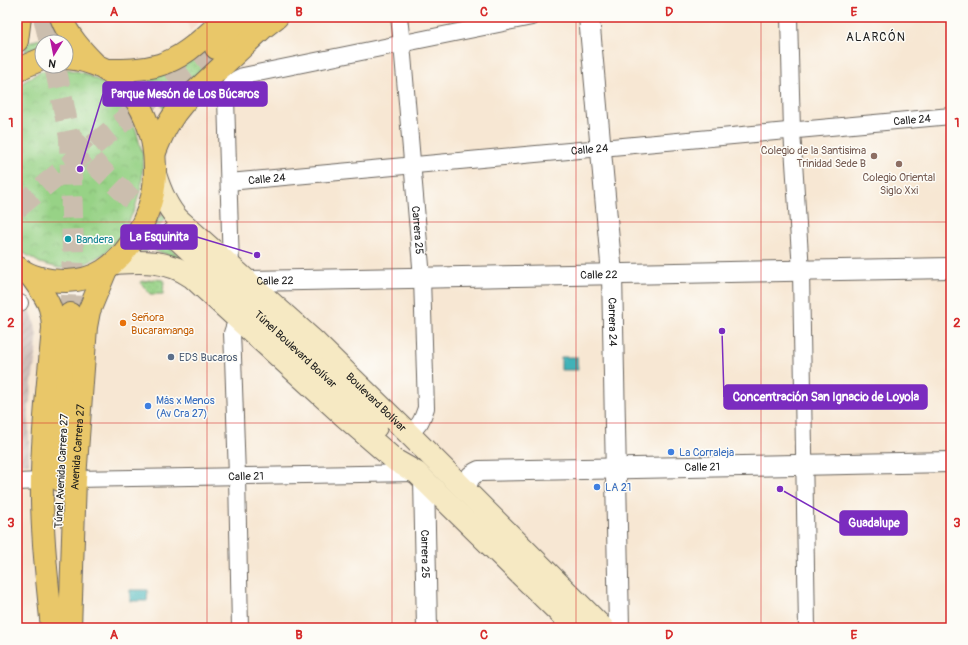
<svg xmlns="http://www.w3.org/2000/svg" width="968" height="645" font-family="Pangolin,sans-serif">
<defs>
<pattern id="industrial-furrows" width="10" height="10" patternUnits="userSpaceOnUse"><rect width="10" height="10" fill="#cfc0ba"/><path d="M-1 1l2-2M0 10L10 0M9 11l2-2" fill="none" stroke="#b1a49f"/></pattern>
<pattern id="grass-dots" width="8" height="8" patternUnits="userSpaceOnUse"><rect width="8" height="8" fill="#97d286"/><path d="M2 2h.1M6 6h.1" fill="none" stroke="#82b473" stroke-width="1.8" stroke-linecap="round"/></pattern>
<pattern id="park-crowns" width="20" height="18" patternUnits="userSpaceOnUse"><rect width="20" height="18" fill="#97d286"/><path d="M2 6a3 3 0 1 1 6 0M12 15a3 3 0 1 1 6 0" fill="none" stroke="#82b473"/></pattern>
</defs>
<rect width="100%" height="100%" fill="#fdfcf7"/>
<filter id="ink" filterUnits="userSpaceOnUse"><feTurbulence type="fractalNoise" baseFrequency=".025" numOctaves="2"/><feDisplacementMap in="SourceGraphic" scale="8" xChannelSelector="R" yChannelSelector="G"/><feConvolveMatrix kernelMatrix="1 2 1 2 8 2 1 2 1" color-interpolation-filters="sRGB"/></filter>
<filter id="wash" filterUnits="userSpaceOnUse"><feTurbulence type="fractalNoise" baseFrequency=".012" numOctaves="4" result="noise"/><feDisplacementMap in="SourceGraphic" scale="16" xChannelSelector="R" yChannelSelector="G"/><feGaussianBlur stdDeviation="0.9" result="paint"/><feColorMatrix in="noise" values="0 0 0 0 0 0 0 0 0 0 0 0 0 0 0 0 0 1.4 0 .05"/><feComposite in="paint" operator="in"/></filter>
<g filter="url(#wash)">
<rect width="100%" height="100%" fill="#f7e7d3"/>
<path fill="#f3d4be" d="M 186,17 L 203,17 L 190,32 Z"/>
<path fill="url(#industrial-furrows)" d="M 31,311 L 35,325 L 37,337 L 36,353 L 29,407 L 29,464 L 17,464 L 17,312 Z"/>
<path fill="url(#grass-dots)" stroke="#5a7751" d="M 61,35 L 65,42 L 42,42 L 42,45 L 25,52 L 27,42 Z
M 206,44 L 221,60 L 165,111 L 146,76 Z
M 161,208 L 167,216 L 158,228 L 147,251 L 140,251 L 150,233 Z
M 162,241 L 197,271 L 169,255 L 155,251 Z
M 154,279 L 164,280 L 163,294 L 150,294 L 140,282 Z"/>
<path fill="url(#park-crowns)" stroke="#5a7751" d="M 62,68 L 84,73 L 101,82 L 123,104 L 136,130 L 143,155 L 142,183 L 135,209 L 122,234 L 105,253 L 83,265 L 59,268 L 40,263 L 17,249 L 17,86 L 41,71 Z"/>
<path fill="#41b2b8" stroke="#2e676a" d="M 561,357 L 577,357 L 578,370 L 561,370 Z
M 130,590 L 148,590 L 147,601 L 130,601 Z"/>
</g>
<g filter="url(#ink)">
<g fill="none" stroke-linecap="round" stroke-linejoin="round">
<path stroke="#cbbeae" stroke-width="22" stroke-dasharray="22 11" stroke-linecap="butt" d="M 70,137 L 100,169 L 132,200 L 169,231"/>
<path stroke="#cbbeae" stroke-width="22" stroke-dasharray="22 11" stroke-linecap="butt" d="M 44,17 L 50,42
M 55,66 L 70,137 L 73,252 L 70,314
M 17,208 L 167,85 L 216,48"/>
<defs>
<g id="minor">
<path id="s1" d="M 399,17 L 402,44 L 422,278 L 426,408 C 423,416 420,429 410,429 C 408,429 405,428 403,428"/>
<path d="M 789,17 L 792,131 L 801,271 L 807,628"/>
<path id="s2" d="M 229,182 L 951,116"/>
<path d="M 231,267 L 226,98 C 228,86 231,81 243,76 L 532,17"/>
<path d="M 17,303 L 20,303"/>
<path id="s3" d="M 75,479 L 415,473"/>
<path d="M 17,482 L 41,481"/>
<path d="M 240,628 L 237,476 L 233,357 L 232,333 L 234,327 L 241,321"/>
</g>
<g id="tertiary">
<path id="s4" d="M 589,17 L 612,274 L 619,628"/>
<path id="s5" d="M 247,281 L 951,268"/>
<path id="s6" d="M 424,479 L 427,628"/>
<path id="s7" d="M 465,491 C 469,479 468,476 479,471 L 951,462"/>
</g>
<g id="secondary">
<path id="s8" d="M 155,174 C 160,190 166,206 178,219 L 316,343 L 403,428 L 603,628"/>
<path id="s9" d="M 172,234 L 342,392 L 376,427"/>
<path d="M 115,263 C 143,261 168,260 192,277 L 345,417 L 396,461 L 417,473 L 575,628"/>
</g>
<g id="primary">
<path d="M 216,48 L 253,17"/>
<path d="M 107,70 C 124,70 142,70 159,65 C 185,58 207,34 227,17"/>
<path d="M 155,152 C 163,132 170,118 185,101 L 264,27 L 277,17"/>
<path d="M 30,275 C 37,285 47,297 50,308 C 52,315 53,321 53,328 C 49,378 42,429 42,479 C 41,529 47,579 52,628"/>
<path d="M 60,480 L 70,314"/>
<path id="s10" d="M 70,628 L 75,479 L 86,327 L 89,311 L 106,270"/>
</g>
<path id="trunk" d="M 61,17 C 68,36 82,51 96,65
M 17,41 L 20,17
M 17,71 L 23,67 L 42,59
M 17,267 C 31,278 48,281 66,281 C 96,280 114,267 131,243 C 141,229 148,214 152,197 C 155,187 155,176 155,167 C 154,113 123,62 66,58"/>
</defs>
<use href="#minor" stroke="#69635c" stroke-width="18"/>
<use href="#tertiary" stroke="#69635c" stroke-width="22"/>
<use href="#secondary" stroke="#69635c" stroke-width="24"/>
<use href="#primary" stroke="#69635c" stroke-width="24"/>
<use href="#trunk" stroke="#69635c" stroke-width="24"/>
<use href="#minor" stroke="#fff" stroke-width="16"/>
<use href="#tertiary" stroke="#fff" stroke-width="20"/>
<use href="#secondary" stroke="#f6e9c3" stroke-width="22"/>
<use href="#primary" stroke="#e9c769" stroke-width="22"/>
<use href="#trunk" stroke="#e9c769" stroke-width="22"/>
</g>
</g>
<path fill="none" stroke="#d62828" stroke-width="1" stroke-opacity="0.55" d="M 207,17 L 207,628M 392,17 L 392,628M 576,17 L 576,628M 761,17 L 761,628M 17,222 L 951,222M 17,423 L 951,423"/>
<g fill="#8d6e63" stroke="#fdfcf7" stroke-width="1.5">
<circle cx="874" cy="156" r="4"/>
<circle cx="899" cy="164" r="4"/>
</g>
<circle fill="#0f9aa8" stroke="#fdfcf7" stroke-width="1.5" cx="68" cy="239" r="4"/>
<circle fill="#e8710a" stroke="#fdfcf7" stroke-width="1.5" cx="123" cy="323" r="4"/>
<circle fill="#5c6f8a" stroke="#fdfcf7" stroke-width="1.5" cx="171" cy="357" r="4"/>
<g fill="#3f7fe0" stroke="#fdfcf7" stroke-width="1.5">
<circle cx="148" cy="406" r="4"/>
<circle cx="671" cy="452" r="4"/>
<circle cx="597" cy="487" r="4"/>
</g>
<g text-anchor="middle" stroke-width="3" stroke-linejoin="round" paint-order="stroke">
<g font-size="11" fill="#1c1c1c" stroke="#fdfcf7">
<text dy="4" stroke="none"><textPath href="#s2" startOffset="686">Calle 24</textPath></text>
<text dy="4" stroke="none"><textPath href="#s2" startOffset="362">Calle 24</textPath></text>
<text dy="4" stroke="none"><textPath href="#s2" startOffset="38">Calle 24</textPath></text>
<text dy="4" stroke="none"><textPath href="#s1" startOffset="214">Carrera 25</textPath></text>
<text dy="4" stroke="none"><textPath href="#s5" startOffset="352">Calle 22</textPath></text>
<text dy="4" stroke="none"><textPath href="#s5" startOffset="28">Calle 22</textPath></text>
<text dy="4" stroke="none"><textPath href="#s4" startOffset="306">Carrera 24</textPath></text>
<text dy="4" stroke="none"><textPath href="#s9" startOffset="169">Túnel Boulevard Bolívar</textPath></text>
<text dy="4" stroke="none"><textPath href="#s8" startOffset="321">Boulevard Bolívar</textPath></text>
<text dy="4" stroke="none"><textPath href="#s10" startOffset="181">Avenida Carrera 27</textPath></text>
<text dy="4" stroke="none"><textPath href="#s7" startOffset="249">Calle 21</textPath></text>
<text transform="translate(61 471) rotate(-87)" y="4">Túnel Avenida Carrera 27</text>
<text dy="4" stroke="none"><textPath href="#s3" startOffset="171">Calle 21</textPath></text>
<text dy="4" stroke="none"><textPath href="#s6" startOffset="75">Carrera 25</textPath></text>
</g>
<g font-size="11" fill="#785e54" stroke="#fdfcf7" text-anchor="end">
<text x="866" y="154">Colegio de la Santisima<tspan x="866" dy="13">Trinidad Sede B</tspan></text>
<text x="899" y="181" text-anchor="middle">Colegio Oriental<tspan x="899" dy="13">Siglo Xxi</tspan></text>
</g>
<g font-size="11" fill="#0d838f" stroke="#fdfcf7" text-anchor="start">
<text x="76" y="243">Bandera</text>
</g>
<g font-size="11" fill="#c56008" stroke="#fdfcf7" text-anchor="start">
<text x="131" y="321">Señora<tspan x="131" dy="13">Bucaramanga</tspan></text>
</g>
<g font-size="11" fill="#4e5e75" stroke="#fdfcf7" text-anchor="start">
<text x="179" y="361">EDS Bucaros</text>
</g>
<g font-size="11" fill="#366cbe" stroke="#fdfcf7" text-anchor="start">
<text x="156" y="404">Más x Menos<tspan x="156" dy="13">(Av Cra 27)</tspan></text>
<text x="679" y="456">La Corraleja</text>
<text x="605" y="491">LA 21</text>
</g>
<g font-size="12" letter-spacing="1" fill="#1c1c1c" stroke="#fdfcf7">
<text x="876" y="41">ALARCÓN</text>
</g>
</g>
<path fill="none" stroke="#7b2cbf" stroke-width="1.5" d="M80 169L103 94M257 255L197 237M722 331L724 397M780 489L840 523"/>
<g fill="#7b2cbf" stroke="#fdfcf7" stroke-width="1.5">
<circle cx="80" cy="169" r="4"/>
<circle cx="257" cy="255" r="4"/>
<circle cx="722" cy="331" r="4"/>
<circle cx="780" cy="489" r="4"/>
</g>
<g fill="#7b2cbf" stroke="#7b2cbf" stroke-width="1.5">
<rect x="103" y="82" width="164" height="24" rx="4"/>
<rect x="121" y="225" width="76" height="24" rx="4"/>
<rect x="724" y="385" width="203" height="24" rx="4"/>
<rect x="840" y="511" width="67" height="24" rx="4"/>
</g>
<g font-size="12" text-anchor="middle" font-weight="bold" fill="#fff">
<text x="185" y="98">Parque Mesón de Los Búcaros</text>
<text x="159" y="241">La Esquinita</text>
<text x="826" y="401">Concentración San Ignacio de Loyola</text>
<text x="874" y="527">Guadalupe</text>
</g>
<rect width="968" height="645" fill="none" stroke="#fdfcf7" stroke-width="44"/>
<g transform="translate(54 54) rotate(190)"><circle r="19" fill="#fdfcf7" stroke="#a3a29f"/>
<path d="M0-3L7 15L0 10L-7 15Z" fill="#b5179e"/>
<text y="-6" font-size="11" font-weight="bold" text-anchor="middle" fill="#1c1c1c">N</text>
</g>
<rect x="22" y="22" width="924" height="601" fill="none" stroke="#d62828" stroke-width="1.5"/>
<g font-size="13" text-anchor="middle" font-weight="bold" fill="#d62828">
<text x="114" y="16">A</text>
<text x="299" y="16">B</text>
<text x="484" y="16">C</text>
<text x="669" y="16">D</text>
<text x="854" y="16">E</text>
<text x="11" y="127">1</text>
<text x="957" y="127">1</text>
<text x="11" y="327">2</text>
<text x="957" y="327">2</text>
<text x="11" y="527">3</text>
<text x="957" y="527">3</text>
<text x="114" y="639">A</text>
<text x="299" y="639">B</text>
<text x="484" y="639">C</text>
<text x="669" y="639">D</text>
<text x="854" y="639">E</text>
</g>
</svg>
